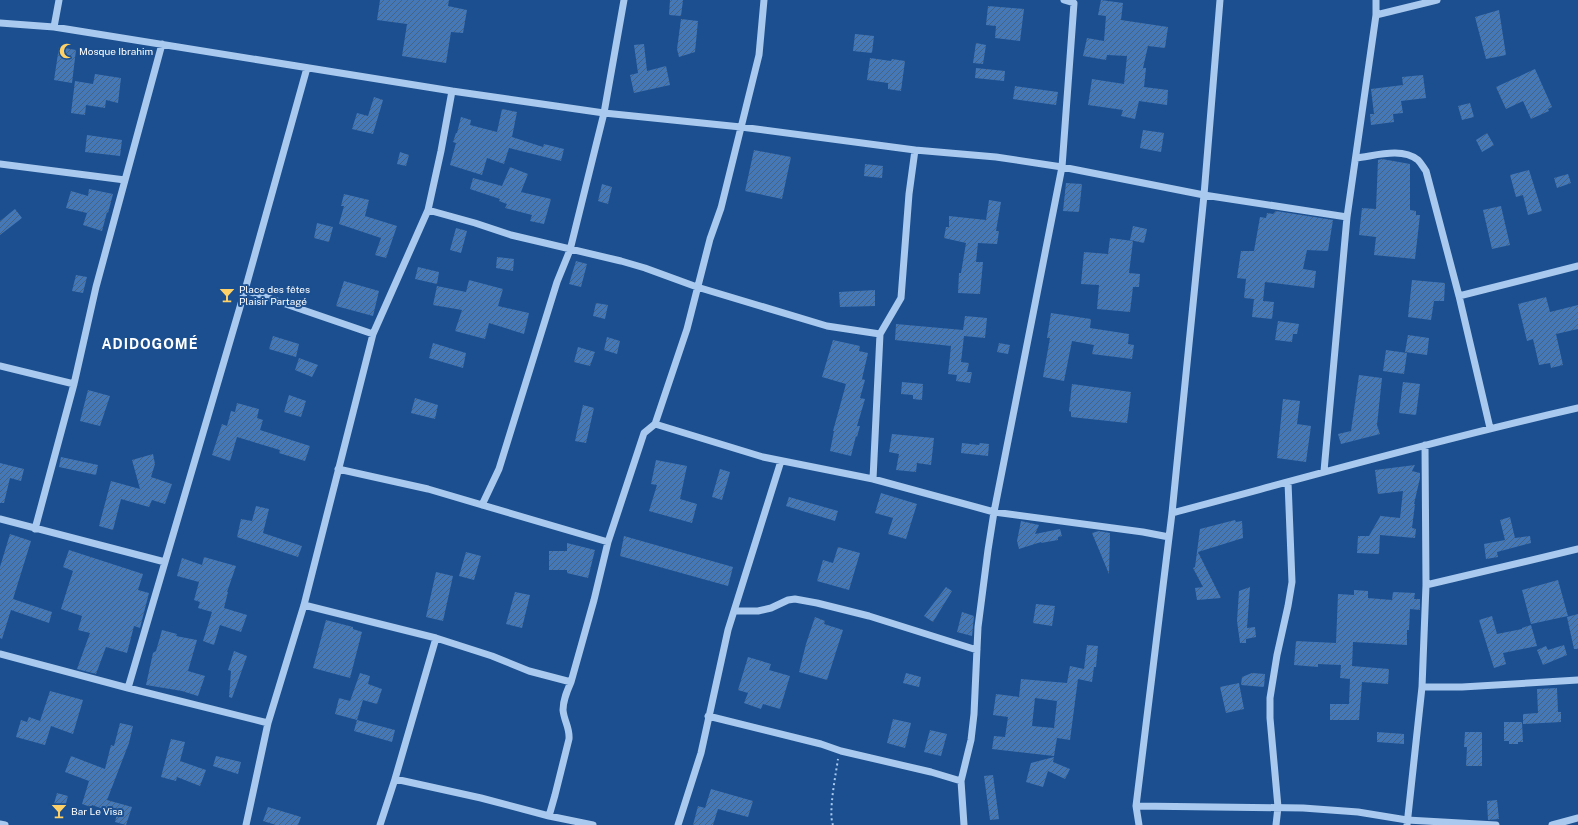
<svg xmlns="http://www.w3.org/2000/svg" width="1578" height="825" font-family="'Public Sans',sans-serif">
<defs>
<pattern id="building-hatch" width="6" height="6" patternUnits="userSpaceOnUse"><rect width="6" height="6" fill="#4478b7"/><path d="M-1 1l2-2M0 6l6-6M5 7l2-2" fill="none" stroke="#486282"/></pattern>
</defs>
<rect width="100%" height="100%" fill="#1b4f8f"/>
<path fill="url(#building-hatch)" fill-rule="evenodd" d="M 380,0 L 449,0 L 448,6 L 467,10 L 463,33 L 451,32 L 446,63 L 402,56 L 407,24 L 377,20 Z
M 670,0 L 683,0 L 681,16 L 669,15 Z
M 1101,0 L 1123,3 L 1121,20 L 1168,27 L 1165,48 L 1148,46 L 1143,68 L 1146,68 L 1144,87 L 1168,90 L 1167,105 L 1139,101 L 1135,119 L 1121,116 L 1123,110 L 1088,105 L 1092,79 L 1124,84 L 1127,56 L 1107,55 L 1106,60 L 1083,56 L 1087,38 L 1104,41 L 1106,16 L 1098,15 Z
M 988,6 L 1024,9 L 1020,41 L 995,38 L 996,26 L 986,25 Z
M 1499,10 L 1506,55 L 1486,59 L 1475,17 Z
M 681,19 L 698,21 L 695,52 L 679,57 L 677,49 Z
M 855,34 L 874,36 L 872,53 L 853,51 Z
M 976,43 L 986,45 L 983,64 L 973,63 Z
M 644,44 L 647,71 L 666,66 L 670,85 L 634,93 L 630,75 L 638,73 L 634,45 Z
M 59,47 L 76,50 L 72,83 L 54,80 Z
M 870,58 L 891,61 L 892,59 L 905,61 L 901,91 L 888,89 L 888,83 L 867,80 Z
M 976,68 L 1005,71 L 1004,81 L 975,78 Z
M 1535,69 L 1552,107 L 1548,109 L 1549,111 L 1531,119 L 1523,101 L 1506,109 L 1496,87 Z
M 95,74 L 121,78 L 118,103 L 106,100 L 105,108 L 86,105 L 85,115 L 71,113 L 75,81 L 93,84 Z
M 1423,75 L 1426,98 L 1401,101 L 1403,113 L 1393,114 L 1394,122 L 1371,125 L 1370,114 L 1374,114 L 1371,89 L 1403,85 L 1402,77 Z
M 1015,86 L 1058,92 L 1056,105 L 1013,99 Z
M 374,97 L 383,100 L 373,134 L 352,129 L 357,113 L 368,116 Z
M 1470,103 L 1474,117 L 1462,120 L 1458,106 Z
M 502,109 L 517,112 L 512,137 L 543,147 L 544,144 L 564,149 L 561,161 L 509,148 L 504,164 L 487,158 L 482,175 L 450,165 L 456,143 L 453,142 L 456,133 L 457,133 L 461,117 L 471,120 L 470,125 L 497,132 Z
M 1143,130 L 1164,133 L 1161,152 L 1140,148 Z
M 1487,133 L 1494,145 L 1482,152 L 1476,140 Z
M 87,135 L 122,140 L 120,156 L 85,152 Z
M 754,150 L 791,157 L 782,199 L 745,191 Z
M 400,152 L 409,155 L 406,166 L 397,164 Z
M 1382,159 L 1410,164 L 1410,210 L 1416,211 L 1416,215 L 1420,215 L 1415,259 L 1374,255 L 1376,237 L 1359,235 L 1362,208 L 1376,209 L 1378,160 Z
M 865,164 L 883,166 L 882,178 L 864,176 Z
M 510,167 L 528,174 L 521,192 L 551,199 L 544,224 L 530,221 L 532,215 L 505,208 L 507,204 L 499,201 L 500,199 L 470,189 L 473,178 L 502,186 Z
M 1529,170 L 1542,211 L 1528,215 L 1523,195 L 1516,197 L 1510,175 Z
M 1568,174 L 1571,183 L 1557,188 L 1554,178 Z
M 1066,183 L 1082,184 L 1079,212 L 1063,211 Z
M 602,184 L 612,187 L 608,204 L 598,201 Z
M 89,189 L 113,194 L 108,213 L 107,212 L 102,231 L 83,225 L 87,213 L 66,208 L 71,191 L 88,196 Z
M 344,194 L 369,200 L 365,216 L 397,226 L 386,258 L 375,255 L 381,238 L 339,224 L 344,206 L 341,206 Z
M 989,200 L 1001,202 L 996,231 L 999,231 L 997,244 L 978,243 L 976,262 L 983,262 L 980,294 L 958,293 L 959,273 L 961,273 L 966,243 L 944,238 L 946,227 L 949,227 L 949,216 L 986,220 Z
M 1501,206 L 1510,245 L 1492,249 L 1483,210 Z
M 15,209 L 22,218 L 0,235 L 0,221 Z
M 1276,211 L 1333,220 L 1328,251 L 1307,250 L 1303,269 L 1316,271 L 1314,288 L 1265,282 L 1263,301 L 1274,302 L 1272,319 L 1252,317 L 1254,299 L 1244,298 L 1246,279 L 1237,278 L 1241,251 L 1254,251 L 1260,217 L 1266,218 L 1267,213 L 1273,214 Z
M 317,223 L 333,227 L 329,242 L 314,238 Z
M 1133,226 L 1147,229 L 1144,243 L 1130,240 Z
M 456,228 L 467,231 L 461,253 L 450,250 Z
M 1110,238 L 1133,241 L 1129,273 L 1140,274 L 1139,287 L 1133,287 L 1130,312 L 1097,309 L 1099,285 L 1081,284 L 1084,252 L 1108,254 Z
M 497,257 L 514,259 L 513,271 L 496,268 Z
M 576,261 L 587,264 L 581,287 L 569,284 Z
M 418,267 L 439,272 L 437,284 L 415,279 Z
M 76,275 L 87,277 L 83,293 L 72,291 Z
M 469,280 L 503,289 L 498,306 L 529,313 L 524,334 L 489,323 L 485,339 L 455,331 L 462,310 L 433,305 L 437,286 L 466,292 Z
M 1412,280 L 1445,283 L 1444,301 L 1434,301 L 1431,320 L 1408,317 Z
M 344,281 L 379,291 L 373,316 L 336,306 Z
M 875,290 L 875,306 L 840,307 L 839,292 Z
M 1546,297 L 1550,312 L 1578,305 L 1578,329 L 1556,334 L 1563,365 L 1551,368 L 1550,363 L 1539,365 L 1533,339 L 1527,341 L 1518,304 Z
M 596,303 L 608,305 L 605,319 L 593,316 Z
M 1051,313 L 1091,319 L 1090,328 L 1129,334 L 1128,344 L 1134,345 L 1132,359 L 1092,354 L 1094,345 L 1072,341 L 1064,381 L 1043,377 L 1050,338 L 1047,338 Z
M 965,316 L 987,318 L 985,338 L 964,336 L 961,362 L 969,363 L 967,372 L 972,372 L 970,383 L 956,381 L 957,375 L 948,374 L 951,346 L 895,340 L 896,324 L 963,330 Z
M 1278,321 L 1299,324 L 1297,334 L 1293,334 L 1292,342 L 1275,340 Z
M 1408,335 L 1429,338 L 1427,355 L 1405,352 Z
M 273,336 L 299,344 L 296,357 L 269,349 Z
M 607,337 L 620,341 L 617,354 L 604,350 Z
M 833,340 L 860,346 L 859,351 L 868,353 L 862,379 L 865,380 L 860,398 L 865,399 L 857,426 L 860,426 L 857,437 L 856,436 L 851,456 L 830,451 L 834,431 L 833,431 L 846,384 L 822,377 Z
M 433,343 L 466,353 L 463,368 L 429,358 Z
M 999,343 L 1010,345 L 1008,354 L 997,352 Z
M 578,347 L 595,352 L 590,366 L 574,362 Z
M 1386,350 L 1407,353 L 1404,374 L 1383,371 Z
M 299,358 L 318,365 L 312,377 L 295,370 Z
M 1359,375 L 1382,378 L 1377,425 L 1380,434 L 1341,444 L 1338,434 L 1351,431 Z
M 902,382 L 923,384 L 922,400 L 913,399 L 913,395 L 901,394 Z
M 1403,382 L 1420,384 L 1416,415 L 1399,413 Z
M 1072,384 L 1131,392 L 1127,423 L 1071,417 L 1071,412 L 1069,411 Z
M 88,390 L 110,396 L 100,426 L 80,421 Z
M 289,395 L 306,401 L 301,417 L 284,412 Z
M 415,398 L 438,405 L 435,419 L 411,413 Z
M 1283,399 L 1300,401 L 1297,424 L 1311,426 L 1306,462 L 1277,458 Z
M 237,403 L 259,409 L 257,418 L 263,420 L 260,430 L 310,446 L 305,461 L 279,453 L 280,450 L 237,437 L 230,461 L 212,455 L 222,424 L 227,426 L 231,411 L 235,412 Z
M 583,405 L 594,408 L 586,443 L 575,441 Z
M 892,434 L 934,438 L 931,465 L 917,463 L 916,472 L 896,470 L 899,454 L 889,452 Z
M 962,443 L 979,445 L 980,443 L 989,444 L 988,456 L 961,453 Z
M 153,454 L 155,464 L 151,477 L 172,484 L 165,504 L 152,500 L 149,507 L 121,499 L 113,530 L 99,526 L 111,481 L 140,489 L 132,460 Z
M 61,457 L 98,465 L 96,475 L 59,467 Z
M 656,460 L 687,466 L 680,499 L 697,504 L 692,523 L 649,511 L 657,485 L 651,484 Z
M 0,463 L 24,469 L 21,481 L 10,478 L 4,503 L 0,503 Z
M 1415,465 L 1412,471 L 1420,473 L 1420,478 L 1414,504 L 1415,504 L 1412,528 L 1416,529 L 1415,538 L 1380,535 L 1379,554 L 1357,553 L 1358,536 L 1369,536 L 1381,515 L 1381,516 L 1400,518 L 1403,491 L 1378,494 L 1375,470 Z
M 720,469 L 730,472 L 722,500 L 712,497 Z
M 881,493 L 917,504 L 906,539 L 888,534 L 893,518 L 875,513 Z
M 789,497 L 838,511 L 835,521 L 786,506 Z
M 256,506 L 269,509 L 263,533 L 302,546 L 298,557 L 237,537 L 241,519 L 252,521 Z
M 1510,517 L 1515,538 L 1530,536 L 1531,543 L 1497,552 L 1498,557 L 1486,559 L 1484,544 L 1505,540 L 1500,520 Z
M 1235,520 L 1236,522 L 1242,521 L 1243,538 L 1198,552 L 1221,598 L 1197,600 L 1195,588 L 1203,587 L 1193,568 L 1195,567 L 1200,529 Z
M 1021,521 L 1039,525 L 1035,534 L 1060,529 L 1062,536 L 1058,537 L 1058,540 L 1041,543 L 1041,542 L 1019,549 L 1017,541 Z
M 1099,531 L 1110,533 L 1109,574 L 1092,533 Z
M 10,534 L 31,541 L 13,599 L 52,612 L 49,623 L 11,610 L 2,639 L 0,638 L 0,567 Z
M 624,536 L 733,567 L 728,586 L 620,556 Z
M 567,543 L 595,550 L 588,578 L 567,573 L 567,570 L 549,570 L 549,551 L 567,551 Z
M 838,547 L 860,553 L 849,590 L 817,581 L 823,560 L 833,563 Z
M 69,550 L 143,574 L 138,590 L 149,593 L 140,628 L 134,626 L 127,653 L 106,647 L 96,674 L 77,669 L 90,633 L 78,630 L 82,616 L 61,609 L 73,571 L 63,567 Z
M 466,552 L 481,556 L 474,580 L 459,576 Z
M 204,557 L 236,566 L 227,592 L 228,592 L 224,608 L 247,615 L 241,632 L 220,625 L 214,645 L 203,641 L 212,612 L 198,608 L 200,602 L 194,600 L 199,582 L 177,576 L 182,558 L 202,565 Z
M 436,572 L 453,576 L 443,621 L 426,617 Z
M 1558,580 L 1568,616 L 1531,624 L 1522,590 Z
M 946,587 L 952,591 L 933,622 L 924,616 Z
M 1250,587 L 1247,628 L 1255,627 L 1256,637 L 1246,639 L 1246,643 L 1240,643 L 1237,621 L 1239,591 Z
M 1354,590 L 1368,591 L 1368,598 L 1392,600 L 1393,592 L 1415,593 L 1414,599 L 1420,599 L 1420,610 L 1410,609 L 1409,630 L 1407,630 L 1407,645 L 1353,642 L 1352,666 L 1389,669 L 1388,684 L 1362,682 L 1359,720 L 1330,720 L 1330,704 L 1349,704 L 1350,679 L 1340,678 L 1341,665 L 1318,664 L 1318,667 L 1294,665 L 1296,641 L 1336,643 L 1338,594 L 1354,595 Z
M 515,592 L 530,595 L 522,628 L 506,624 Z
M 1036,604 L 1055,606 L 1052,626 L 1033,623 Z
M 962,612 L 974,616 L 972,636 L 957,632 Z
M 1578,614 L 1578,649 L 1574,649 L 1567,617 Z
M 1492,616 L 1497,634 L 1522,629 L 1522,628 L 1531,625 L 1537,646 L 1503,653 L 1506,664 L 1494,668 L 1479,620 Z
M 815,617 L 825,621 L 824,624 L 843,630 L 827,680 L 799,672 L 806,644 Z
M 326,620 L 353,627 L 353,629 L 362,632 L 350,678 L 313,668 Z
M 162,630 L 177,634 L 176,636 L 197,640 L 188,671 L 205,676 L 198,696 L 182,691 L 146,685 L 153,653 L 156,651 Z
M 1087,645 L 1098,646 L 1096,667 L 1094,667 L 1092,682 L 1078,679 L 1070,740 L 1057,738 L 1054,756 L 992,749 L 994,736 L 1005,737 L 1008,717 L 993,715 L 996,694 L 1019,697 L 1021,679 L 1067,683 L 1070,666 L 1084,669 ZM 1035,698 L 1057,701 L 1054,728 L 1032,726 Z
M 1564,645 L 1567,655 L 1543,665 L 1537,650 L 1546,646 L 1548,650 Z
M 234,651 L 247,656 L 232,698 L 229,697 L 231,671 L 228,670 Z
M 748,657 L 771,664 L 769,670 L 790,676 L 780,709 L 763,704 L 761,709 L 744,703 L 748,693 L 738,690 Z
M 360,673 L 370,676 L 368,684 L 382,689 L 377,704 L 363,700 L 357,720 L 335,714 L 339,698 L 350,701 Z
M 906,673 L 921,677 L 919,687 L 903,683 Z
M 1252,673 L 1265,674 L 1264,687 L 1241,685 L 1242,677 Z
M 1239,683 L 1244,709 L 1226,713 L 1220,687 Z
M 1557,688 L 1558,712 L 1561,712 L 1561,722 L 1523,724 L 1523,714 L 1538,713 L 1537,689 Z
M 50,691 L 83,700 L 73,734 L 51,726 L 45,745 L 16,737 L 21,720 L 27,722 L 29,717 L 40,721 Z
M 893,719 L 911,723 L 905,748 L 887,743 Z
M 357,720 L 395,730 L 392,742 L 354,731 Z
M 1504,722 L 1522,722 L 1523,742 L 1518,742 L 1518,744 L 1509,744 L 1509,741 L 1504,741 Z
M 120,723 L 133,726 L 129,743 L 107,800 L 132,807 L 126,825 L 115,822 L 117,814 L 92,805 L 91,807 L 82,804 L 89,781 L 65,772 L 71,756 L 105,769 L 111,745 L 114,746 Z
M 930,730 L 947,734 L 941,756 L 924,752 Z
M 1377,732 L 1404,734 L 1404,744 L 1377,742 Z
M 1465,732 L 1482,732 L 1482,766 L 1466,766 L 1467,747 L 1464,747 Z
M 171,739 L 185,742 L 180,761 L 206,770 L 200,786 L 177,777 L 176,781 L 161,777 Z
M 216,756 L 241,762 L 238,774 L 213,766 Z
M 1054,757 L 1053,762 L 1070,769 L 1065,779 L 1048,771 L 1043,787 L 1026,782 L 1031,763 Z
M 993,775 L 999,819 L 990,820 L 984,776 Z
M 711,789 L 753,801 L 748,817 L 718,809 L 713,825 L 693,825 L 698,806 L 705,808 Z
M 57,793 L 68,796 L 65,807 L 54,804 Z
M 1497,800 L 1499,819 L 1488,820 L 1487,801 Z
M 268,807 L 301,817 L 298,825 L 276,825 L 263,821 Z"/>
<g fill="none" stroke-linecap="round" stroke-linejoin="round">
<path stroke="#a9c9ee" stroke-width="2" stroke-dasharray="2 3" stroke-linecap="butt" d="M 833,825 C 828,813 836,773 838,759"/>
<path stroke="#a9c9ee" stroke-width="7" d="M 1376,15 L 1437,0
M 0,23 L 54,27 L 452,91 L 604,113 L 741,127 L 915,150 L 996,157 L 1062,167 L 1204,195 L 1347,217
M 54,27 L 59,0
M 1356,158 C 1375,156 1401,147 1418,160 C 1421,163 1423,167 1426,171 L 1459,296 L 1490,428
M 0,164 L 125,180
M 428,210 L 475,223 L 511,235 L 621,261 L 645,268 L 697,287 L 827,326 L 880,334
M 245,290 L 373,334
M 1459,296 L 1578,266
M 0,366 L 74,384
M 655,424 L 763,457 L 873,479 L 994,512 L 1143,532 L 1169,537
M 338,469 L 428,489 L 608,542
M 1324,471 L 1347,217 L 1376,15 L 1376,0
M 873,479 L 880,334 L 901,298 L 909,194 L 915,150
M 482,505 L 499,469 L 557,282 L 570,250 L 604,113 L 624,0
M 1172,513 C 1307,477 1442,439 1578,408
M 0,519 L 165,562
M 35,529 L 74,384 L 96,287 L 162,44
M 1426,585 L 1578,549
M 304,605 L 436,638 L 492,656 L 529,671 L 571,682 L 594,600 L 608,542 L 644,433 L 655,424 L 687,329 L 710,239 L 721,208 L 759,55 L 764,0
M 734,611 L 758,611 L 771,608 L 788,600 L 795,599 L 817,603 L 869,616 L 977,650
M 0,654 L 128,688 L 268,723
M 1422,687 L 1426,585 L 1425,445
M 128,688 L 245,290 L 307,68
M 708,716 L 821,744 L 841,751 L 931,772 L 961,781
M 395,779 L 436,638
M 1136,806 L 1303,808 L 1358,812 L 1407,820 L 1496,825
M 549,816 L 555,795 L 569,739 C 570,728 564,721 563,710 C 563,700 567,691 571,682
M 0,824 L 5,825
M 246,825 L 268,723 L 304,605 L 373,334 L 428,210 L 441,151 L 452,91
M 380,825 L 395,779 L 481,798 L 549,816 L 593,825
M 678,825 L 701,753 L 728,630 L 781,461
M 964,825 L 961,781 L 971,740 L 974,714 L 978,627 L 988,550 L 994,512 L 1062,167 L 1074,3 L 1064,0
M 1139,825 L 1136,806 L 1172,513 L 1204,195 L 1220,0
M 1276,825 L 1278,807 L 1270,718 L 1270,698 L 1277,655 L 1288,606 L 1292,582 L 1288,482
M 1407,825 L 1422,687 L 1462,687 L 1578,680
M 1552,825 L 1578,818"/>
</g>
<defs>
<symbol id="mosque-bare" viewBox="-9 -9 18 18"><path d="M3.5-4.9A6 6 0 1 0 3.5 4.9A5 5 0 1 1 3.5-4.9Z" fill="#ffd166" stroke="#1b4f8f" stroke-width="2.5" paint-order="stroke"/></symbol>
<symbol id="bar-bare" viewBox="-9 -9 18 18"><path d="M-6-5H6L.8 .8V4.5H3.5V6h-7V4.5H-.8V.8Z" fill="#ffd166" stroke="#1b4f8f" stroke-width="2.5" paint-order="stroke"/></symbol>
</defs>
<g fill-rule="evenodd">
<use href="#mosque-bare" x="56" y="40" width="22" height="22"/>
<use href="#bar-bare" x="216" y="284" width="22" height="22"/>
<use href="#bar-bare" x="48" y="800" width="22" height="22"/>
</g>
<g text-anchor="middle" stroke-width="4" stroke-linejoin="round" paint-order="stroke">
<g font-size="10" fill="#fff" stroke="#1b4f8f" text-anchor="start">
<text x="79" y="55">Mosque Ibrahim</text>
<text x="239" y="293">Place des fêtes<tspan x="239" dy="12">Plaisir Partagé</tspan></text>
<text x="71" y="815">Bar Le Visa</text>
</g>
<g font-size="14" font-weight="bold" letter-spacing="1" fill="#fff" stroke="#1b4f8f">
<text x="150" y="349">ADIDOGOMÉ</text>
</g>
</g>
</svg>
